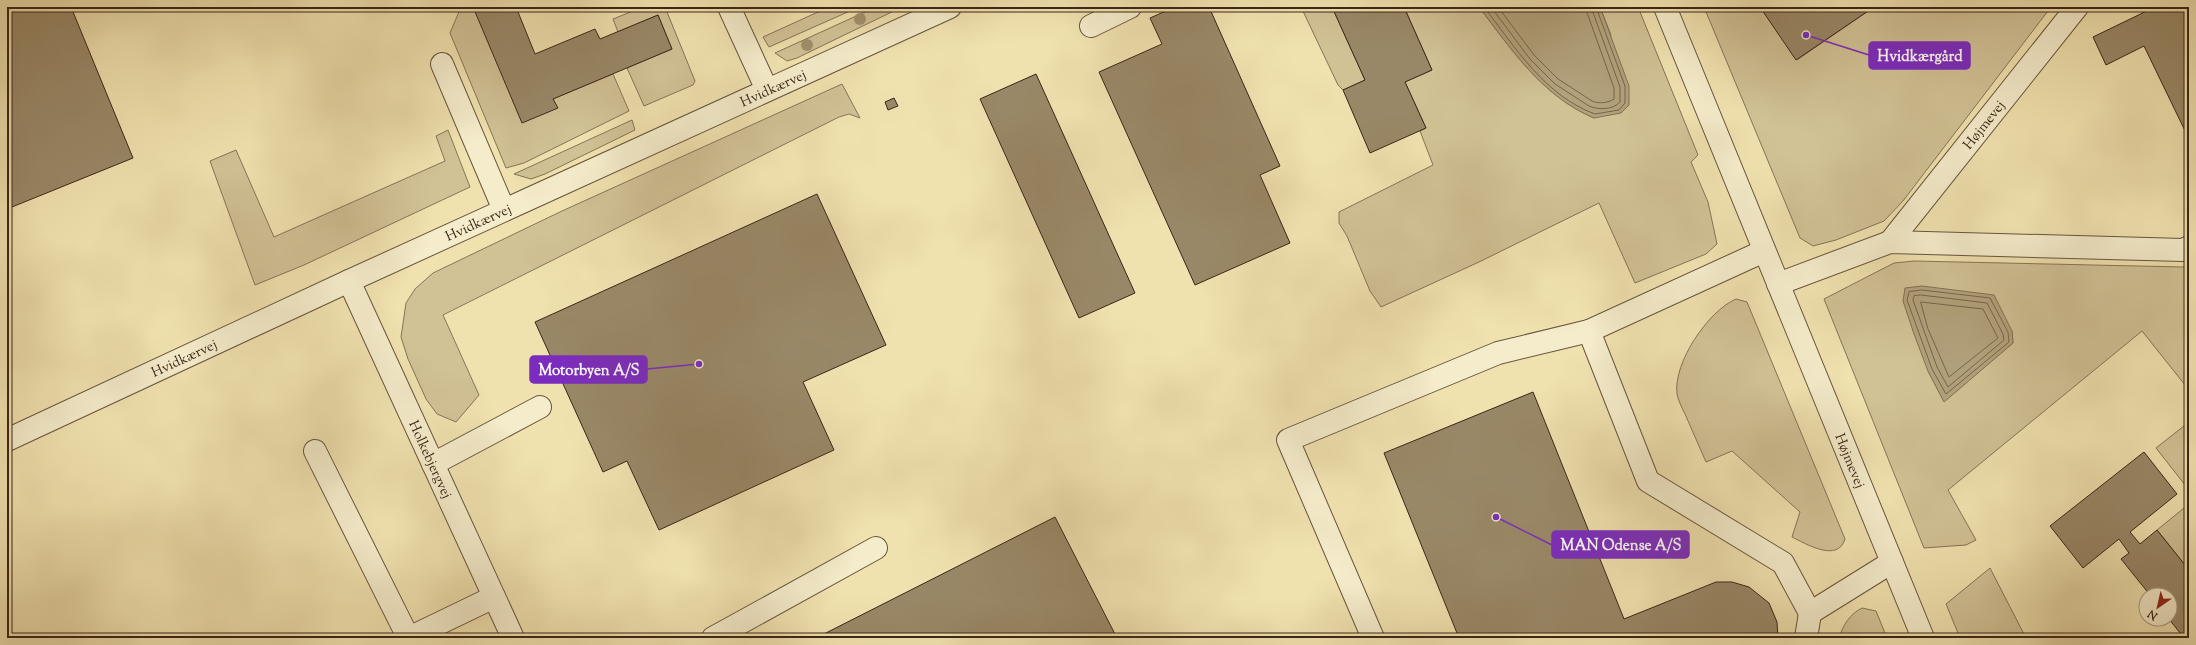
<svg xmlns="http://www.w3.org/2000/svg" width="2196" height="645" font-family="'Sorts Mill Goudy',serif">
<rect width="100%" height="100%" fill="#f0e2af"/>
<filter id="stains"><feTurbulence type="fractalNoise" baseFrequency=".005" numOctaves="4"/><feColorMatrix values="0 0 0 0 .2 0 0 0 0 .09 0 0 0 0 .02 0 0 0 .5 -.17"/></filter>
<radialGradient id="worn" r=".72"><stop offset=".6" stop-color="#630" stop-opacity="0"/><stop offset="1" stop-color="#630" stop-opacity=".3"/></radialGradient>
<path fill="#d1c296" stroke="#867458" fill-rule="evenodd" d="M 461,7 L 473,7 L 557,108 L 553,99 L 613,74 L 629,111 L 524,163 L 506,168 L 450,33 Z
M 643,7 L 665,7 L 695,81 L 693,85 L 644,106 L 627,68 L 672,49 L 658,15 L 618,32 L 613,19 Z
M 829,7 L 859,7 L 769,47 L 763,37 Z
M 876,7 L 902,7 L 797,58 L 787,61 L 775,53 Z
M 1301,7 L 1332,7 L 1365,80 L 1343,90 L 1338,85 Z
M 1404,7 L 1479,7 C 1512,50 1542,96 1594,118 L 1611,35 L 1600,7 L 1638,7 L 1698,155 L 1691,162 L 1708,202 L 1717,244 L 1706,254 L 1635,283 L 1599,203 L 1479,262 L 1381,307 L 1370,291 L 1347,236 L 1339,223 L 1339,212 L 1433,165 L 1420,131 L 1426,128 L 1405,82 L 1432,70 Z
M 1704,7 L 1760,7 L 1797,60 L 1874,7 L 2051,7 L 1903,201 L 1884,221 L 1836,240 L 1813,246 L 1800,238 Z
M 842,84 L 860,118 L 849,114 L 839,117 L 443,315 L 479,395 L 456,422 L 437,414 L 426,399 L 408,359 L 401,337 L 406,303 L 415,289 L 433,273 L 562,211 Z
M 632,120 L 635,130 L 545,174 L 531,179 L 514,174 Z
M 448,130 L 470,187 L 304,265 L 255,285 L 210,161 L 236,150 L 274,237 L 445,161 L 436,136 Z
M 1914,261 L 2183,267 L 2189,264 L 2189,390 L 2142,331 L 1948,490 L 1976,540 L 1966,545 L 1924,548 L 1824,299 L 1894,263 ZM 2012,331 L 2013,343 L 1944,401 L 1928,371 Z
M 1736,299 L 1747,302 L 1845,539 C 1838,563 1806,544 1792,537 L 1800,512 L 1732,451 L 1706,462 C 1699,446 1692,430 1685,414 C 1682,408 1678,400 1677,394 C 1673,363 1708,311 1736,299 Z
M 2189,422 L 2189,490 L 2156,448 Z
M 2189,504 L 2189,570 L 2157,530 Z
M 1990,568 L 2026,638 L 1960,638 L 1946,604 Z
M 1862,608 L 1876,611 L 1887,638 L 1839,638 C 1843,625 1850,614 1862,608 Z"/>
<path fill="#b2a27c" stroke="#827054" d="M 1479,7 L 1600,7 L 1629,86 L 1629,105 L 1621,113 L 1594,118 C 1542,96 1512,50 1479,7 Z
M 1922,286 L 1994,295 L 2012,331 L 2013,343 L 1944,402 L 1928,371 L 1914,334 L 1903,301 L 1905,288 Z"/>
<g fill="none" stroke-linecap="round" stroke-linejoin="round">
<path stroke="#76644a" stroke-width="1" d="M 1484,7 C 1515,47 1545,96 1595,114 L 1619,110 L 1625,103 L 1625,86 L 1596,7
M 1491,7 L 1530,59 L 1555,84 L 1589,106 C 1598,110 1613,110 1620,102 L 1620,87 L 1591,7
M 1498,7 L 1534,55 L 1558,79 L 1592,101 C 1599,104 1608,103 1614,99 L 1614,88 L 1585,7
M 1922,290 L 1990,298 L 2008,332 L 2009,342 L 1946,394 L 1932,369 L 1907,300 L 1909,292 Z
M 1921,295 L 1987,303 L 2003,334 L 2004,340 L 1948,387 L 1937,367 L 1913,300 L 1914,296 Z
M 1921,302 L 1983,309 L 1998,338 L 1949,377 L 1928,329 Z"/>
</g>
<path fill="#998867" stroke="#3a2619" d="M 7,7 L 71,7 L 133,158 L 7,209 Z
M 473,7 L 516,7 L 535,54 L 595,29 L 600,39 L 658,15 L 672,49 L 553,99 L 558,108 L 522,123 Z
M 1175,7 L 1209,7 L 1280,166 L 1260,175 L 1290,243 L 1195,285 L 1099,72 L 1162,44 L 1150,18 Z
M 1332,7 L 1404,7 L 1432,70 L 1405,82 L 1426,128 L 1370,153 L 1343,90 L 1365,80 Z
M 1760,7 L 1809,7 L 1810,9 L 1813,7 L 1874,7 L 1796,60 Z
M 2155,7 L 2189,7 L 2189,139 L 2144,46 L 2106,65 L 2093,37 Z
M 1036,74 L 1135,293 L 1079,318 L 980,99 Z
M 894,98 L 898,106 L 888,110 L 885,102 Z
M 817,194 L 886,345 L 803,382 L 834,450 L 659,530 L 627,461 L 603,472 L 535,322 Z
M 1533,392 L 1624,619 L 1716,582 L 1732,582 L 1749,587 L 1769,603 L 1777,622 L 1778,638 L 1459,638 L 1384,453 Z
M 2144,452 L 2177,494 L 2130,532 L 2140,544 L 2157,530 L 2189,570 L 2189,638 L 2184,638 L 2169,619 L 2170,595 L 2150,595 L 2121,559 L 2129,553 L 2119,539 L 2083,568 L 2050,526 Z
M 1055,517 L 1117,638 L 816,638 Z"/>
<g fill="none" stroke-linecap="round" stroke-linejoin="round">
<defs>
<g id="minor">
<path d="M 729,7 L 767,90"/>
<path id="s1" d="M 1665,7 L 1923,638"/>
<path d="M 1091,26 L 1130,7"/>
<path d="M 442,64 L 504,210"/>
<path id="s2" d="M 1890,242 L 2077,7"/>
<path id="s3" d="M 349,281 L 513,638"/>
<path d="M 1778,284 L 1890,242 L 2183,250 L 2189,247"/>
<path d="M 1589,331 L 1648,481 L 1783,563 L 1810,613"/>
<path id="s4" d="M 7,440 L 349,281 L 950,7"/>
<path d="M 315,451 L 408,637"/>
<path d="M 433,464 L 540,407"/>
<path d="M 409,638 L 494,597"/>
<path d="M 713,638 L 876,548"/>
<path d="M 1373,638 L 1288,440 L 1498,353 L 1589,331 L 1764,251"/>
<path d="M 1806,638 L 1810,613 L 1892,562"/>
</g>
</defs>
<use href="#minor" stroke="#68553e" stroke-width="24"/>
<use href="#minor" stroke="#f5eccb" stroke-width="22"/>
</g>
<g fill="#a1906e">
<circle cx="860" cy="19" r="6"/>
<circle cx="807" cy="45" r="6"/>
</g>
<g text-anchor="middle" stroke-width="3.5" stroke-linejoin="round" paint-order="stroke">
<g font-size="14" fill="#3a2619" stroke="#f5eccb">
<text dy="5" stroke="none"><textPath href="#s4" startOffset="843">Hvidkærvej</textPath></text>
<text dy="5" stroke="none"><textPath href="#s2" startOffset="150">Højmevej</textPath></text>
<text dy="5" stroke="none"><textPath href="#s4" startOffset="519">Hvidkærvej</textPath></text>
<text dy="5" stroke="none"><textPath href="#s4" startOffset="195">Hvidkærvej</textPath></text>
<text dy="5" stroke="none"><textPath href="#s3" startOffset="196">Holkebjergvej</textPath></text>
<text dy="5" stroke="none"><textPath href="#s1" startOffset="490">Højmevej</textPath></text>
</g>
</g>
<path fill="none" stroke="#7b2cbf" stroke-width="1.5" d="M1806 35L1869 55M699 364L647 369M1496 517L1552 545"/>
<g fill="#7b2cbf" stroke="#f5eccb" stroke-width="1.5">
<circle cx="1806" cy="35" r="4"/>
<circle cx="699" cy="364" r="4"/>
<circle cx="1496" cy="517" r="4"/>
</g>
<g fill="#7b2cbf" stroke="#7b2cbf" stroke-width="1.5">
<rect x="1869" y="42" width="101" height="27" rx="4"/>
<rect x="530" y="356" width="117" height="27" rx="4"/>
<rect x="1552" y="531" width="137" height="27" rx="4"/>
</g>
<g font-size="15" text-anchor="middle" font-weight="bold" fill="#fff">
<text x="1920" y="61">Hvidkærgård</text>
<text x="589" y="375">Motorbyen A/S</text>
<text x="1621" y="550">MAN Odense A/S</text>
</g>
<rect width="2196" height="645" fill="none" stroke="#f0e2af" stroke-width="24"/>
<rect x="8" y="8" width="2180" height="629" fill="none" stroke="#3a2619" stroke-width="2"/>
<rect x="12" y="12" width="2172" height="621" fill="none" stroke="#3a2619"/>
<g transform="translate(2158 607) rotate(214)"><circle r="19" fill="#f5eccb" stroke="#aa9d84"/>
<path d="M0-3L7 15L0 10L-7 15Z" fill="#8f2418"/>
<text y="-6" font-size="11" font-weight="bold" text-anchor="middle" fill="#3a2619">N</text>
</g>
<rect width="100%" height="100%" filter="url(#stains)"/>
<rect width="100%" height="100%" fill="url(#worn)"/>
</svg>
